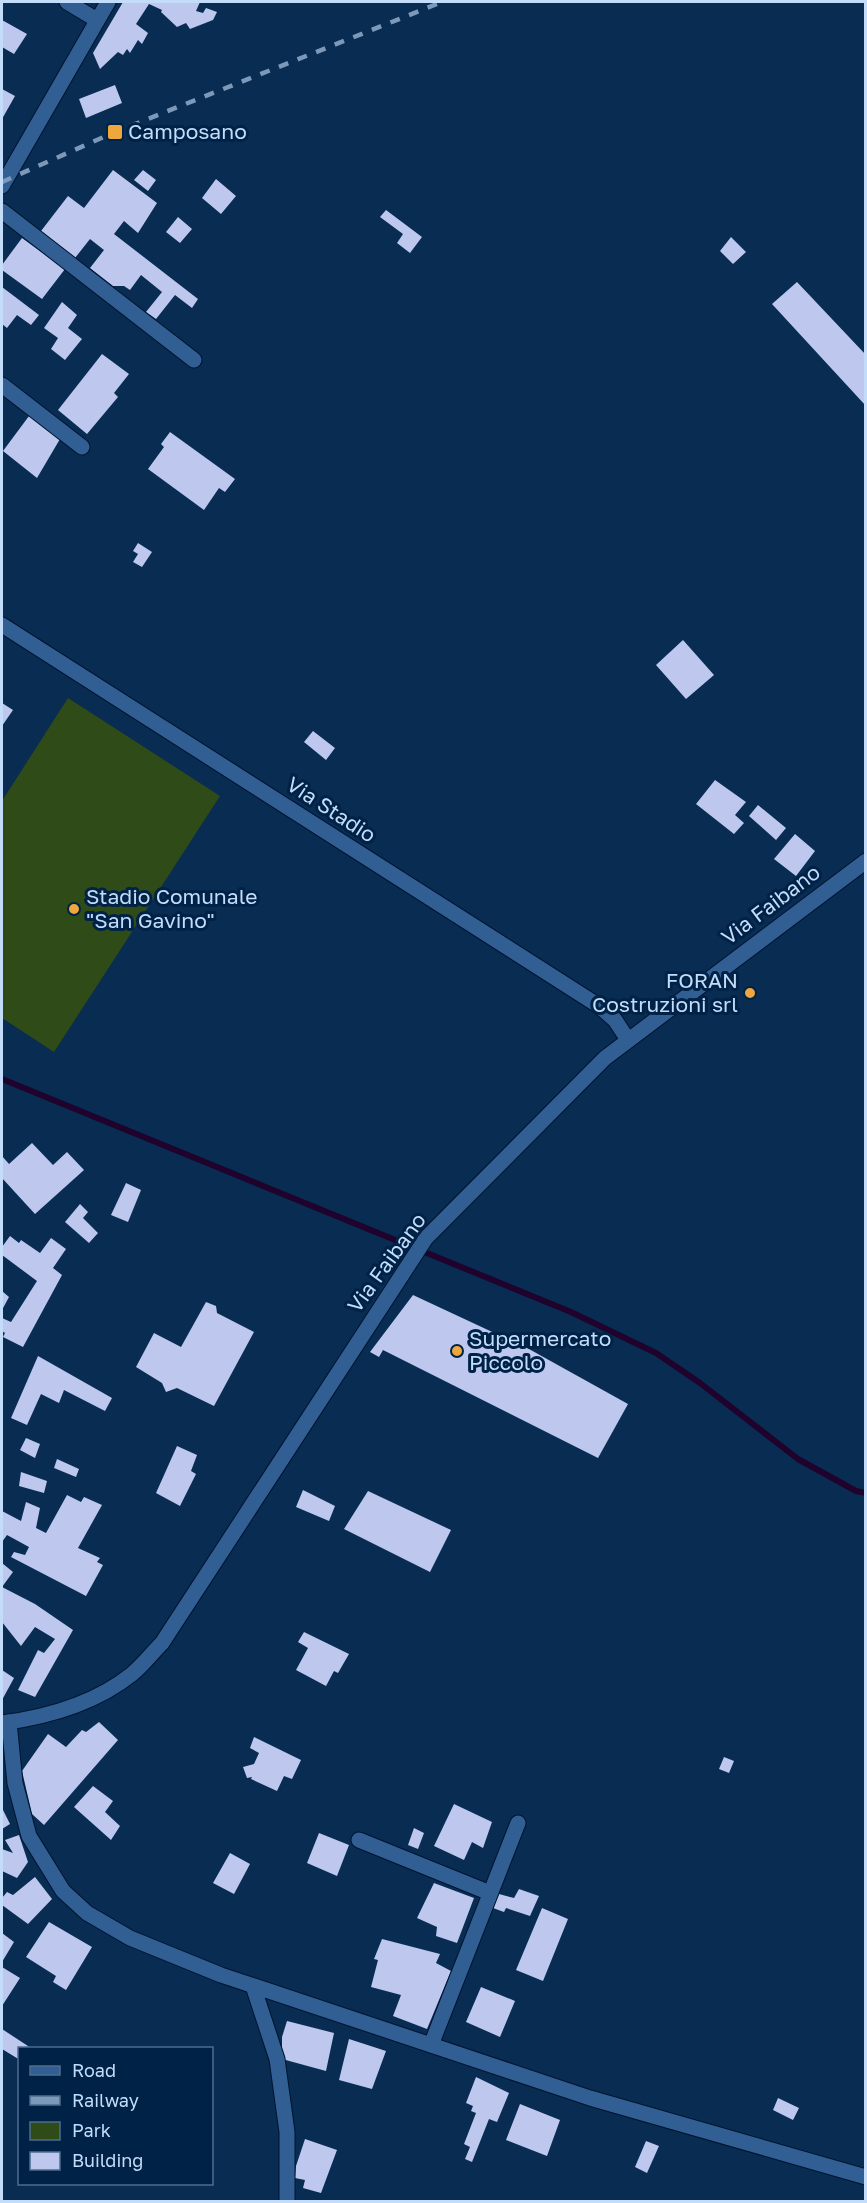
<svg xmlns="http://www.w3.org/2000/svg" width="867" height="2203" font-family="'Golos Text',sans-serif">
<rect width="100%" height="100%" fill="#092c52"/>
<path fill="#2f4b17" d="M 68,698 L 220,796 L 54,1052 L 2,1018 L 2,801 Z"/>
<g fill="none" stroke-linecap="round" stroke-linejoin="round">
<path stroke="#1f032c" stroke-width="6" d="M 2,1079 L 571,1312 L 656,1353 L 700,1383 L 798,1459 L 856,1491 L 866,1493"/>
</g>
<path fill="#bec8ee" d="M 123,2 L 200,2 L 196,11 L 203,13 L 206,8 L 217,12 L 213,20 L 190,29 L 186,23 L 177,27 L 161,12 L 162,10 L 149,4 L 136,24 L 148,33 L 142,44 L 138,40 L 130,53 L 127,49 L 123,55 L 118,52 L 100,69 L 93,53 Z
M 2,20 L 27,34 L 14,54 L 2,47 Z
M 115,85 L 122,103 L 86,118 L 79,99 Z
M 2,89 L 15,96 L 2,119 Z
M 113,170 L 157,203 L 138,233 L 124,221 L 114,234 L 198,299 L 192,308 L 175,295 L 156,319 L 146,312 L 162,292 L 141,275 L 130,290 L 124,286 L 113,286 L 90,268 L 104,250 L 90,239 L 75,258 L 41,231 L 68,196 L 84,208 Z
M 143,170 L 156,180 L 148,191 L 134,180 Z
M 216,179 L 236,196 L 221,214 L 202,198 Z
M 386,210 L 422,237 L 410,253 L 397,243 L 403,234 L 380,217 Z
M 178,217 L 192,229 L 180,243 L 166,232 Z
M 731,237 L 746,252 L 733,264 L 720,251 Z
M 22,238 L 65,269 L 42,299 L 2,270 L 2,265 Z
M 797,282 L 866,355 L 866,406 L 772,304 Z
M 2,287 L 39,315 L 31,325 L 17,315 L 7,328 L 2,324 Z
M 62,302 L 77,315 L 68,328 L 82,339 L 65,360 L 51,349 L 58,338 L 44,328 Z
M 102,354 L 129,374 L 114,393 L 118,397 L 87,434 L 58,410 Z
M 29,416 L 60,439 L 37,478 L 3,451 Z
M 170,432 L 235,479 L 225,492 L 219,488 L 204,510 L 148,469 L 164,447 L 161,444 Z
M 138,543 L 152,552 L 142,567 L 133,562 L 138,554 L 133,551 Z
M 683,640 L 714,675 L 686,699 L 656,665 Z
M 2,703 L 13,710 L 2,726 Z
M 313,731 L 335,748 L 326,760 L 304,742 Z
M 715,780 L 746,802 L 735,815 L 744,823 L 734,834 L 696,804 Z
M 758,805 L 786,828 L 776,840 L 749,816 Z
M 795,834 L 815,851 L 796,876 L 774,859 Z
M 32,1143 L 53,1165 L 67,1152 L 84,1170 L 35,1214 L 2,1178 L 2,1156 L 9,1164 Z
M 126,1183 L 141,1190 L 128,1222 L 111,1215 Z
M 80,1204 L 88,1212 L 83,1218 L 98,1233 L 89,1243 L 65,1222 Z
M 10,1236 L 19,1243 L 21,1240 L 40,1253 L 51,1238 L 66,1249 L 53,1268 L 62,1275 L 23,1347 L 3,1337 L 5,1333 L 2,1331 L 2,1318 L 11,1322 L 37,1281 L 2,1255 L 2,1247 Z
M 2,1291 L 9,1297 L 2,1310 Z
M 413,1295 L 529,1349 L 628,1404 L 598,1458 L 383,1350 L 379,1357 L 370,1352 Z
M 206,1302 L 216,1306 L 217,1313 L 254,1332 L 214,1406 L 177,1388 L 166,1392 L 162,1383 L 136,1367 L 154,1333 L 181,1347 Z
M 38,1356 L 112,1398 L 105,1411 L 64,1390 L 59,1403 L 41,1394 L 27,1425 L 11,1418 Z
M 26,1438 L 40,1444 L 35,1458 L 20,1450 Z
M 177,1446 L 197,1455 L 191,1471 L 196,1474 L 180,1506 L 156,1493 Z
M 57,1459 L 79,1469 L 76,1477 L 54,1468 Z
M 21,1472 L 47,1481 L 44,1493 L 19,1486 Z
M 303,1490 L 335,1506 L 329,1521 L 296,1507 Z
M 368,1491 L 451,1530 L 430,1572 L 344,1529 Z
M 67,1495 L 81,1502 L 84,1497 L 102,1505 L 78,1548 L 100,1558 L 97,1562 L 103,1565 L 86,1596 L 11,1557 L 14,1552 L 25,1555 L 29,1547 L 7,1535 L 2,1542 L 2,1511 L 21,1521 L 26,1502 L 40,1508 L 36,1528 L 46,1533 Z
M 2,1563 L 13,1572 L 2,1587 Z
M 2,1587 L 35,1604 L 73,1630 L 35,1697 L 18,1690 L 38,1650 L 44,1653 L 55,1639 L 35,1627 L 21,1646 L 2,1622 Z
M 304,1632 L 349,1654 L 338,1673 L 334,1671 L 326,1686 L 296,1670 L 308,1648 L 298,1642 Z
M 2,1670 L 14,1678 L 2,1700 Z
M 99,1722 L 118,1740 L 44,1825 L 32,1814 L 22,1771 L 48,1734 L 66,1747 L 82,1730 L 86,1732 Z
M 254,1737 L 301,1760 L 292,1779 L 284,1776 L 277,1791 L 251,1779 L 252,1777 L 247,1778 L 243,1767 L 254,1764 L 259,1753 L 250,1748 Z
M 724,1757 L 734,1761 L 729,1773 L 719,1769 Z
M 93,1786 L 113,1801 L 105,1812 L 120,1826 L 111,1840 L 74,1807 Z
M 454,1804 L 492,1822 L 483,1848 L 472,1842 L 464,1860 L 434,1846 Z
M 2,1808 L 10,1824 L 2,1829 Z
M 414,1828 L 424,1833 L 418,1849 L 408,1845 Z
M 319,1833 L 349,1845 L 337,1876 L 307,1863 Z
M 19,1835 L 28,1862 L 17,1878 L 2,1871 L 2,1849 L 13,1853 L 5,1840 Z
M 230,1853 L 250,1864 L 234,1894 L 213,1883 Z
M 35,1877 L 52,1899 L 28,1924 L 2,1905 L 2,1898 L 7,1892 L 13,1895 Z
M 434,1883 L 474,1898 L 457,1943 L 436,1936 L 437,1927 L 417,1918 Z
M 519,1889 L 539,1896 L 530,1916 L 506,1908 L 504,1912 L 493,1908 L 499,1894 L 514,1898 Z
M 542,1908 L 568,1919 L 543,1981 L 516,1970 Z
M 49,1922 L 92,1947 L 66,1990 L 53,1982 L 56,1976 L 26,1957 Z
M 2,1933 L 14,1942 L 2,1962 Z
M 382,1939 L 440,1954 L 436,1963 L 451,1971 L 427,2029 L 393,2016 L 401,1995 L 371,1987 L 378,1960 L 374,1959 Z
M 2,1967 L 20,1978 L 2,2006 Z
M 481,1987 L 515,2001 L 500,2037 L 466,2022 Z
M 287,2021 L 334,2033 L 326,2071 L 282,2059 L 282,2037 Z
M 2,2029 L 31,2048 L 20,2048 L 20,2060 L 2,2049 Z
M 349,2039 L 386,2051 L 372,2089 L 339,2080 Z
M 476,2077 L 509,2093 L 497,2122 L 489,2119 L 472,2162 L 465,2159 L 470,2147 L 464,2144 L 476,2113 L 471,2111 L 473,2106 L 466,2103 Z
M 778,2098 L 799,2108 L 793,2120 L 773,2110 Z
M 520,2104 L 560,2120 L 547,2156 L 506,2140 Z
M 305,2139 L 337,2150 L 321,2193 L 303,2188 L 305,2180 L 295,2178 L 296,2166 Z
M 646,2141 L 659,2146 L 647,2173 L 635,2167 Z"/>
<g fill="none" stroke-linecap="round" stroke-linejoin="round">
<defs>
<path id="street" d="M 67,2 L 97,20
M 2,186 L 108,2
M 2,211 L 194,360
M 2,385 L 82,447
M 2,625 L 599,1006 L 615,1020 L 628,1040
M 9,1722 L 15,1783 L 29,1836 L 63,1891 L 87,1913 L 130,1938 L 221,1975 L 590,2098 L 866,2177
M 359,1840 L 490,1893
M 253,1986 L 277,2059 L 287,2132 L 287,2202
M 431,2045 L 518,1823"/>
<path id="secondary" d="M 2,1723 C 47,1717 96,1703 132,1674 C 143,1665 152,1653 162,1643 L 426,1238 L 605,1058 L 866,861"/>
</defs>
<use href="#street" stroke="#00142e" stroke-width="17"/>
<use href="#secondary" stroke="#00142e" stroke-width="17"/>
<use href="#street" stroke="#315f93" stroke-width="15"/>
<use href="#secondary" stroke="#315f93" stroke-width="15"/>
<path stroke="#7c99ba" stroke-width="4.5" stroke-dasharray="10 10" stroke-linecap="butt" d="M 2,182 L 115,132 L 442,2"/>
</g>
<g fill="#eea73d" stroke="#002247" stroke-width="2">
<rect x="107" y="124" width="16" height="16" rx="3"/>
<circle cx="74" cy="909" r="6"/>
<circle cx="750" cy="993" r="6"/>
<circle cx="457" cy="1351" r="6"/>
</g>
<g text-anchor="middle" stroke-width="6" stroke-linejoin="round" paint-order="stroke">
<g font-size="21" fill="#c3dcfa" stroke="#002247" text-anchor="start">
<text x="128" y="139">Camposano</text>
<text x="86" y="904">Stadio Comunale<tspan x="86" dy="24">"San Gavino"</tspan></text>
<text x="738" y="988" text-anchor="end">FORAN<tspan x="738" dy="24">Costruzioni srl</tspan></text>
<text x="469" y="1346">Supermercato<tspan x="469" dy="24">Piccolo</tspan></text>
</g>
<g font-size="21" fill="#c3dcfa" stroke="#002247">
<text transform="translate(331 810) rotate(33)" y="7">Via Stadio</text>
<text transform="translate(771 905) rotate(-37)" y="7">Via Faibano</text>
<text transform="translate(387 1263) rotate(-54)" y="7">Via Faibano</text>
</g>
</g>
<rect width="867" height="2203" fill="none" stroke="#c3dcfa" stroke-width="6"/>
<rect x="18" y="2047" width="195" height="138" fill="#002247" stroke="#4e6c8f" stroke-width="1.5"/>
<rect x="30" y="2066" width="30" height="9" fill="#315f93" stroke="#4e6c8f" stroke-width="1.5"/>
<text x="72" y="2077" font-size="18" fill="#c3dcfa">Road</text>
<rect x="30" y="2096" width="30" height="9" fill="#7c99ba" stroke="#4e6c8f" stroke-width="1.5"/>
<text x="72" y="2107" font-size="18" fill="#c3dcfa">Railway</text>
<rect x="30" y="2122" width="30" height="18" fill="#2f4b17" stroke="#4e6c8f" stroke-width="1.5"/>
<text x="72" y="2137" font-size="18" fill="#c3dcfa">Park</text>
<rect x="30" y="2152" width="30" height="18" fill="#bec8ee" stroke="#4e6c8f" stroke-width="1.5"/>
<text x="72" y="2167" font-size="18" fill="#c3dcfa">Building</text>
</svg>
